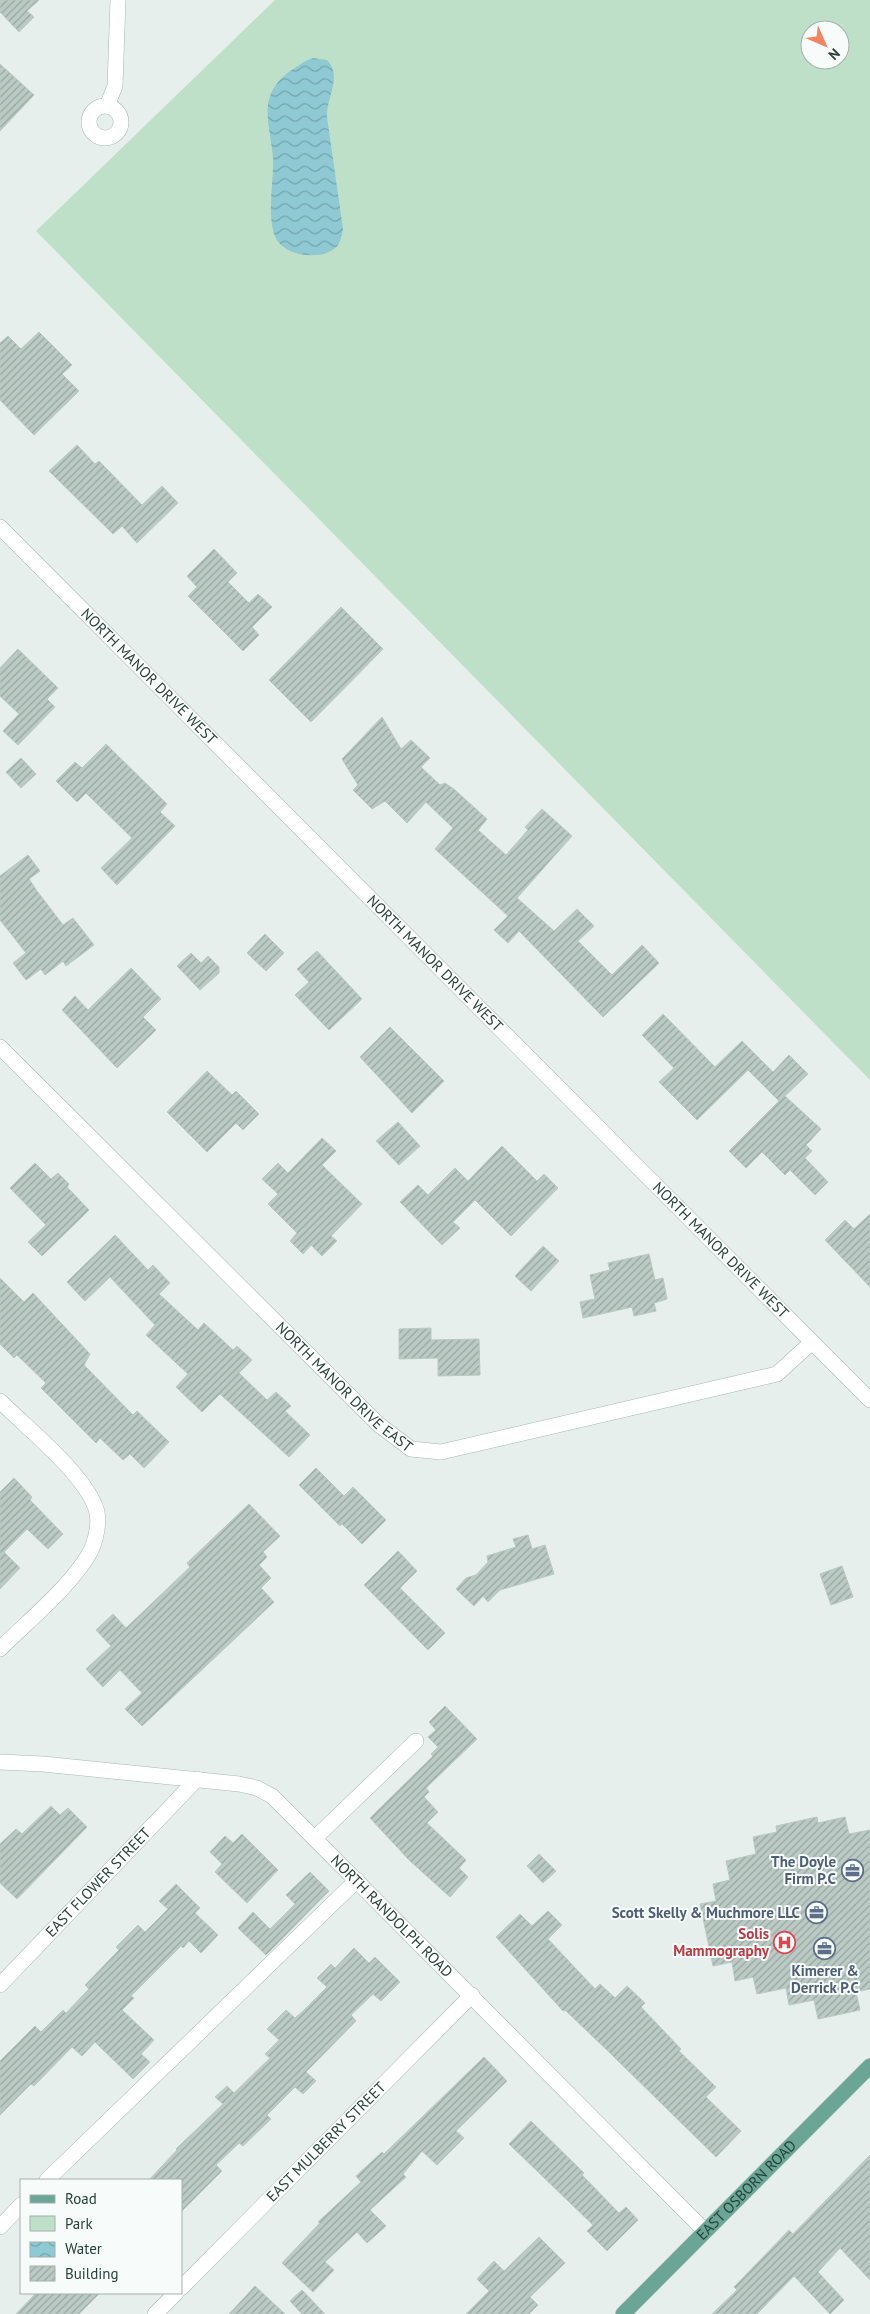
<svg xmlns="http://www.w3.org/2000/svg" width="870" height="2314" font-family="'PT Sans',sans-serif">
<defs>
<pattern id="water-waves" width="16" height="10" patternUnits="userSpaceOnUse" patternTransform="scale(1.25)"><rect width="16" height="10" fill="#8ec9d4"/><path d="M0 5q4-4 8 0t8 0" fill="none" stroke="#74a5ad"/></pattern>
<pattern id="building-hatch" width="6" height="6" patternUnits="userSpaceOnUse" patternTransform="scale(1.25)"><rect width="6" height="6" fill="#bbcac4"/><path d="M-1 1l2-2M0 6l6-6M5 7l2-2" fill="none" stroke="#98a6a0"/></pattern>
</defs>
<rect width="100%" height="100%" fill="#e6efeb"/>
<path fill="#bfe0c8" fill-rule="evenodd" d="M 275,0 L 870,0 L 870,1080 L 36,231 ZM 810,30 L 840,30 L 840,60 L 810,60 Z"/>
<path fill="url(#water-waves)" d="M 313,58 L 327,60 C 343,76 326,98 327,117 L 343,229 C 342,236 340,245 334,249 C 317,261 281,256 274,234 C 267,210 274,182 273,158 C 270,123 256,96 290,71 C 298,66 304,61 313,58 Z"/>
<path fill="url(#building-hatch)" stroke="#b8c9c2" d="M 0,0 L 39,0 L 27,11 L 34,17 L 19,32 L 0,12 Z
M 0,64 L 34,95 L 0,131 Z
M 39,332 L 72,365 L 62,374 L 79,391 L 34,435 L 0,400 L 0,343 L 8,336 L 21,349 Z
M 77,445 L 95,464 L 99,461 L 142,505 L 162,486 L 178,503 L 137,543 L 122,526 L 113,534 L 49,471 Z
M 214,549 L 237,573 L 228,582 L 249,603 L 258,594 L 272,607 L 252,627 L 259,635 L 243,651 L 188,596 L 197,587 L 187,576 Z
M 341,607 L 383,649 L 311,722 L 269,680 Z
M 18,649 L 58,688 L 47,699 L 55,707 L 18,745 L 3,731 L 19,714 L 0,696 L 0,668 Z
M 382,717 L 401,749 L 411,740 L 430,758 L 421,767 L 440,785 L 445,783 L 455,790 L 487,819 L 478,830 L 506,855 L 528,830 L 525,827 L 542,809 L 572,836 L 517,898 L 554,931 L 577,909 L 594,926 L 578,941 L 612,975 L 642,945 L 659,963 L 603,1017 L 519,931 L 508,943 L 494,930 L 508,916 L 435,849 L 453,828 L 426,802 L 407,823 L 385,801 L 372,809 L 353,790 L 358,785 L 342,759 Z
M 106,744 L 167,804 L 160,812 L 175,826 L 117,885 L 101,868 L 132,838 L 86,793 L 77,802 L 56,781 L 75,762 L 82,768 Z
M 21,758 L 36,774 L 21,788 L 6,772 Z
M 28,855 L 40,871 L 29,879 L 37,891 L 63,925 L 73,918 L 94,945 L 66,966 L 63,961 L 45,975 L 41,969 L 26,980 L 13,963 L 26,953 L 0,920 L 0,876 Z
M 265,934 L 284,953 L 266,971 L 247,953 Z
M 317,951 L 362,999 L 329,1030 L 295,995 L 309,982 L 297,969 Z
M 191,953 L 201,963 L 208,956 L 219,967 L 219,973 L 200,990 L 177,966 Z
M 131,968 L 161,999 L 143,1017 L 156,1030 L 117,1068 L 62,1010 L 75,996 L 88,1010 Z
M 663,1014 L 715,1067 L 742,1041 L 773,1072 L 789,1055 L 808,1074 L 785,1096 L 821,1129 L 806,1145 L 812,1151 L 805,1158 L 828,1182 L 815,1195 L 790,1170 L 785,1175 L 762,1152 L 746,1168 L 729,1151 L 779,1101 L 748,1070 L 697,1120 L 659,1082 L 674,1068 L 642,1035 Z
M 390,1027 L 444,1081 L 412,1113 L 360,1057 Z
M 207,1071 L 232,1095 L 236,1091 L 259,1114 L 243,1130 L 236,1123 L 207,1152 L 167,1112 Z
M 398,1122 L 420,1146 L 399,1165 L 376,1141 Z
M 322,1138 L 336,1151 L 322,1165 L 362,1204 L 331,1236 L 337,1241 L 322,1256 L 311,1245 L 303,1254 L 290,1241 L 297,1233 L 268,1204 L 278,1194 L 262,1179 L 278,1163 L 288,1173 Z
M 502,1146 L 537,1181 L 544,1174 L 558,1188 L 511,1236 L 475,1200 L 453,1222 L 460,1228 L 442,1245 L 400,1202 L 418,1185 L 428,1195 L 455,1168 L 468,1181 Z
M 35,1163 L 51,1179 L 58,1173 L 69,1184 L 67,1187 L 89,1210 L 42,1256 L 28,1242 L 46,1225 L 10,1188 Z
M 870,1214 L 870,1287 L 825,1240 L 845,1220 L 854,1229 Z
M 115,1235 L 148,1270 L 153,1265 L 170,1283 L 159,1294 L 198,1330 L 204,1323 L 233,1350 L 237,1346 L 252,1360 L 239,1373 L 267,1400 L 276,1392 L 291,1406 L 285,1411 L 310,1435 L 289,1457 L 220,1394 L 202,1412 L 176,1387 L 188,1374 L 146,1335 L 155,1325 L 110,1277 L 85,1301 L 67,1282 Z
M 543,1246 L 559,1261 L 531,1291 L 515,1276 Z
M 649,1254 L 655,1280 L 663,1278 L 667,1299 L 654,1303 L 656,1311 L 634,1316 L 632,1307 L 583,1318 L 580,1302 L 595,1299 L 590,1275 L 610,1270 L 608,1263 Z
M 0,1278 L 24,1302 L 33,1293 L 90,1354 L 84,1365 L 133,1415 L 137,1411 L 169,1442 L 144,1468 L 130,1454 L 123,1460 L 100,1438 L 96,1443 L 41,1388 L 46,1383 L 17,1355 L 14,1358 L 0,1344 Z
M 431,1328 L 431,1340 L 479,1339 L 480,1375 L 438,1376 L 438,1358 L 399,1359 L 399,1329 Z
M 316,1468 L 344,1496 L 353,1487 L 386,1520 L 362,1544 L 342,1524 L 340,1526 L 299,1485 Z
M 14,1478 L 32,1497 L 30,1500 L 63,1534 L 48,1549 L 27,1529 L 4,1552 L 20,1568 L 0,1589 L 0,1492 Z
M 249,1504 L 280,1536 L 263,1552 L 267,1557 L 259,1565 L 271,1578 L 261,1588 L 274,1602 L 142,1726 L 125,1709 L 142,1693 L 120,1670 L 103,1687 L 86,1669 L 111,1646 L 96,1630 L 113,1614 L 126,1628 L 190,1567 L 187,1563 Z
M 528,1535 L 532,1549 L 545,1545 L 554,1574 L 500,1590 L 488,1602 L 483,1596 L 474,1606 L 456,1589 L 466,1578 L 476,1575 L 488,1562 L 487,1556 L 516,1547 L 513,1539 Z
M 398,1551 L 417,1571 L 400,1588 L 445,1633 L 428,1650 L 364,1585 Z
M 842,1566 L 853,1597 L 831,1605 L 820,1574 Z
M 445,1706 L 477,1739 L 426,1788 L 429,1792 L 424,1797 L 438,1812 L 427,1823 L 466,1860 L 459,1868 L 468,1877 L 450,1897 L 409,1860 L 370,1818 L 433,1756 L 431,1754 L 438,1747 L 428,1737 L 436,1730 L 429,1722 Z
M 51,1806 L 60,1815 L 68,1808 L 87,1827 L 17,1899 L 0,1883 L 0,1844 L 16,1829 L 22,1834 Z
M 817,1817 L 818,1823 L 845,1817 L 849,1834 L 870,1830 L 870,1989 L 856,1992 L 860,2010 L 818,2019 L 814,2000 L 789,2005 L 786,1988 L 757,1994 L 753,1977 L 735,1981 L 732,1962 L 713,1966 L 700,1904 L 716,1901 L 713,1884 L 730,1880 L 726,1861 L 756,1854 L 753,1837 L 777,1832 L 776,1826 Z
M 242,1834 L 278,1870 L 247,1903 L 215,1872 L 222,1864 L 210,1852 L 225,1836 L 233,1843 Z
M 539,1854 L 556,1871 L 543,1883 L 527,1866 Z
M 310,1872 L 329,1891 L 266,1955 L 238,1928 L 253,1912 L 270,1929 L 295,1904 L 286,1895 Z
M 176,1884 L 200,1908 L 195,1913 L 218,1935 L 201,1953 L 189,1941 L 183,1948 L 181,1946 L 131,1996 L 134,1998 L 122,2010 L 154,2040 L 141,2054 L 150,2062 L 133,2079 L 95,2042 L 82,2056 L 72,2047 L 34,2086 L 31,2084 L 0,2115 L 0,2061 L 35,2026 L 41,2032 L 63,2010 L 66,2013 L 89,1989 L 85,1985 L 119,1950 L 116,1947 L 138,1925 L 145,1932 L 168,1909 L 159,1901 Z
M 548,1911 L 562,1925 L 548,1939 L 595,1989 L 600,1984 L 615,1998 L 627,1986 L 645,2003 L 641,2007 L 681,2049 L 679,2051 L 716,2087 L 706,2097 L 741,2131 L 716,2157 L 610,2053 L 565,2010 L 563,2011 L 496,1937 L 520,1914 L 532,1926 Z
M 354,1948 L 369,1963 L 375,1957 L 400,1982 L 381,2001 L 373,1994 L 351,2015 L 356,2021 L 306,2072 L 316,2081 L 303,2094 L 295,2087 L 267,2115 L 271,2119 L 243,2146 L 239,2143 L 216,2165 L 222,2171 L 181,2212 L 181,2180 L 149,2180 L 177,2150 L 176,2149 L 223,2104 L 215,2097 L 227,2086 L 234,2093 L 270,2058 L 265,2054 L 279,2040 L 267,2029 L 286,2010 L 295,2018 L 302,2012 L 327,1987 L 317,1978 L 331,1964 L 335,1968 Z
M 484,2057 L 507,2081 L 456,2131 L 464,2138 L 437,2165 L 422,2151 L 403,2174 L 406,2177 L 370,2210 L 386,2226 L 367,2243 L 357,2232 L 325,2262 L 334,2270 L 313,2292 L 282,2263 L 320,2223 L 318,2222 L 361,2182 L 356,2176 L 382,2152 L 384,2154 Z
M 531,2121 L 584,2173 L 582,2175 L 619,2213 L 626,2207 L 638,2220 L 607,2251 L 587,2231 L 593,2225 L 509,2144 Z
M 870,2155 L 870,2280 L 840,2248 L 818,2272 L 844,2300 L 830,2314 L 794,2276 L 757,2314 L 712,2314 L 737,2290 L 734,2287 L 789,2230 L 793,2234 Z
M 539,2237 L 565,2263 L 530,2297 L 538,2305 L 529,2314 L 466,2314 L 489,2291 L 477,2279 L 494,2261 L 504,2271 Z
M 255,2286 L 285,2314 L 229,2314 Z
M 302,2290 L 325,2314 L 302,2314 L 290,2301 Z
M 36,2293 L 100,2293 L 79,2314 L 16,2314 Z"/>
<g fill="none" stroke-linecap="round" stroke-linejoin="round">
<defs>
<g id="minor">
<circle cx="105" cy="122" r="16"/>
<path d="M 107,106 L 115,86 L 118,0"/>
<path id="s1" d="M 0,527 L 870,1400"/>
<path id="s2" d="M 0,1047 L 378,1424 L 411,1449 L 441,1452 L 777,1374 L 812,1342"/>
<path d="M 0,1401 C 28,1429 81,1471 95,1506 C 101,1519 96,1542 89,1554 C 70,1587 28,1621 0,1649"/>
<path id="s3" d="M 0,1762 L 43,1764 L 239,1784 L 257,1788 L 272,1796 L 705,2231"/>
<path d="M 315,1838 L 416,1741"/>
<path id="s4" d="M 0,1985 L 197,1779"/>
<path d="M 47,2180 L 357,1880"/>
<path d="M 0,2227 L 21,2205"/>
<path id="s5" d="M 181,2288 L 472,1995"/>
<path d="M 155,2314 L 176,2293"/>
</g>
<g id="major">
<path id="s6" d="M 623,2314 L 870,2066"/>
</g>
</defs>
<use href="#minor" stroke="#a8b8b2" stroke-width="16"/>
<use href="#major" stroke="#c2cac8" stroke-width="16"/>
<use href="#minor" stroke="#fff" stroke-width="15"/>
<use href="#major" stroke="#6aa596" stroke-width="15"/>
</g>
<defs>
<symbol id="office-ring" viewBox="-11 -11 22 22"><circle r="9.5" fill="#f7fbf9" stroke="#5c6f8a" stroke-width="1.5"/><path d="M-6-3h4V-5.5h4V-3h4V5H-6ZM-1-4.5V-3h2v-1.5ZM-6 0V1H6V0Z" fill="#5c6f8a"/></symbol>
<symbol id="hospital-ring" viewBox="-11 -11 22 22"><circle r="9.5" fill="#f7fbf9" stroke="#e0444e" stroke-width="1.5"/><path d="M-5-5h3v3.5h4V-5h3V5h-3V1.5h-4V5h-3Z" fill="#e0444e"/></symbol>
</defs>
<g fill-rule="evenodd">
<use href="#office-ring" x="840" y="1858" width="25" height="25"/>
<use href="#office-ring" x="804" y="1900" width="25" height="25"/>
<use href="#hospital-ring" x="772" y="1930" width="25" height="25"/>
<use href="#office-ring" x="812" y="1936" width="25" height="25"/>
</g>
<g text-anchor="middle" stroke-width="4" stroke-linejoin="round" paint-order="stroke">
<g font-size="15" fill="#24423a" stroke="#f7fbf9">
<text dy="5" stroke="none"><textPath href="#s1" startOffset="211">NORTH MANOR DRIVE WEST</textPath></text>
<text dy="5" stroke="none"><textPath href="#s1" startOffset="616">NORTH MANOR DRIVE WEST</textPath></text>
<text dy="5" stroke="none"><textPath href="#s1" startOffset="1021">NORTH MANOR DRIVE WEST</textPath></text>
<text dy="5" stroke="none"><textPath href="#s2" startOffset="484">NORTH MANOR DRIVE EAST</textPath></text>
<text dy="5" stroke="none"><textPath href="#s4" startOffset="142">EAST FLOWER STREET</textPath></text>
<text dy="5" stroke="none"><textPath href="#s3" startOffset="445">NORTH RANDOLPH ROAD</textPath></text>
<text dy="5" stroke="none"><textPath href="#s5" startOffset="206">EAST MULBERRY STREET</textPath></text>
<text dy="5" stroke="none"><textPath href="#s6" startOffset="175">EAST OSBORN ROAD</textPath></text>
</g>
<g font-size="15" font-weight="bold" fill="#4e5e75" stroke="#f7fbf9" text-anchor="end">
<text x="836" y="1867">The Doyle<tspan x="836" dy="17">Firm P.C</tspan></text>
<text x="800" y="1918">Scott Skelly &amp; Muchmore LLC</text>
<text x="825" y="1976" text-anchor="middle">Kimerer &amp;<tspan x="825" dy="17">Derrick P.C</tspan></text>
</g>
<g font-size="15" font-weight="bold" fill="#be3a42" stroke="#f7fbf9" text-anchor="end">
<text x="769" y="1939">Solis<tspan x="769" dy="17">Mammography</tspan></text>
</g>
</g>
<rect x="20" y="2179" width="162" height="115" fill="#f7fbf9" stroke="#a3b1ad"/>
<rect x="30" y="2195" width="25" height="8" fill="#6aa596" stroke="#a3b1ad"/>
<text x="65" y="2204" font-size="15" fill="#24423a">Road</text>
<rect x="30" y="2216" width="25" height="15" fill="#bfe0c8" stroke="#a3b1ad"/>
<text x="65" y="2229" font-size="15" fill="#24423a">Park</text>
<rect x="30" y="2242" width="25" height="15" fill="url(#water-waves)" stroke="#a3b1ad"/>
<text x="65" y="2254" font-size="15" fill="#24423a">Water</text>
<rect x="30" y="2266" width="25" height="15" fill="url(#building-hatch)" stroke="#a3b1ad"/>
<text x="65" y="2279" font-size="15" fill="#24423a">Building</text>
<g transform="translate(825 45) rotate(135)"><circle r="24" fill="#f7fbf9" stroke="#a3b1ad"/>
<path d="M0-4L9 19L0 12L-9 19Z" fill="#f4845f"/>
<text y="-8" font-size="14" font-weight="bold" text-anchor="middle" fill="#24423a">N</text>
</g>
</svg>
